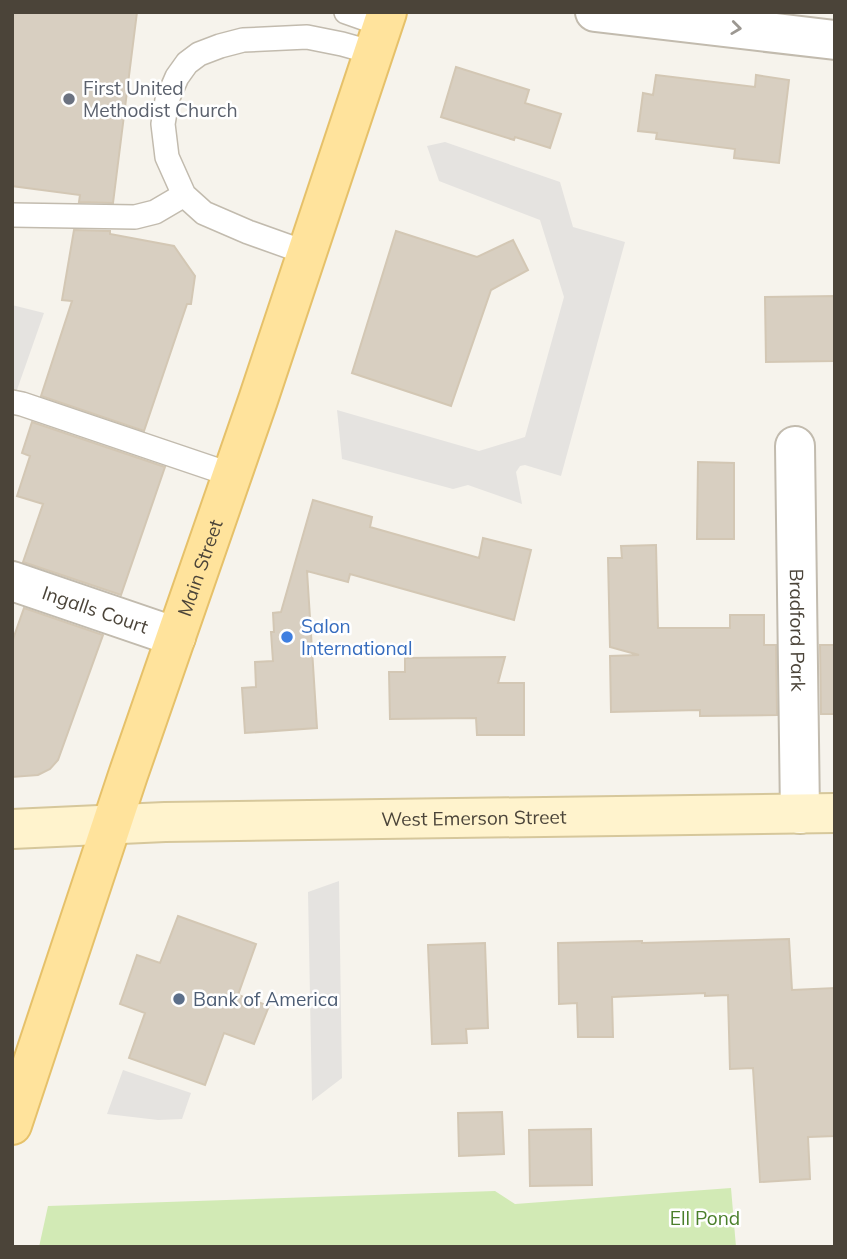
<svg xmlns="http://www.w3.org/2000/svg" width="847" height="1259" font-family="Mulish,sans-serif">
<rect width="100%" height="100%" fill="#f6f3ec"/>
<path fill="#d2eab5" d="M 731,1188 L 736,1247 L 39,1247 L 48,1206 L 495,1191 L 515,1204 Z"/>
<path fill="#e5e3e0" d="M 445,142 L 560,182 L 573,227 L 625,242 L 561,476 L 525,465 L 520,466 L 516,472 L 522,504 L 468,485 L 453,489 L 342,459 L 337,410 L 479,451 L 525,437 L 564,297 L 540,220 L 439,181 L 427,146 Z
M 12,305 L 44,313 L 12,404 Z
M 339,881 L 342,1078 L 312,1101 L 308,892 Z
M 123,1070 L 191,1093 L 182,1119 L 158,1120 L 107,1114 Z"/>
<path fill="#d8cfc1" stroke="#d3c7b4" stroke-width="2" d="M 12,12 L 137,12 L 113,203 L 79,202 L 80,195 L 12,186 Z
M 456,67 L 529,90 L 525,103 L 561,114 L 550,148 L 515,137 L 514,140 L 441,117 Z
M 656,75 L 755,87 L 756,75 L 789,80 L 779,163 L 734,158 L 735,149 L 656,139 L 657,133 L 638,131 L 643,93 L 653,95 Z
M 74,230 L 110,231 L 110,234 L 174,246 L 195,276 L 191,304 L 187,304 L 144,431 L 41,396 L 72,301 L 62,300 Z
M 396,231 L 477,257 L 513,240 L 528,270 L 491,290 L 451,406 L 352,373 Z
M 835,296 L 835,361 L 766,362 L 765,297 Z
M 32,422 L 165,467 L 121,595 L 23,562 L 43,504 L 17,496 L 30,456 L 22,453 Z
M 698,462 L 734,463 L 734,539 L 697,539 Z
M 313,500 L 372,517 L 370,527 L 479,558 L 483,538 L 531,550 L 514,620 L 350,574 L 348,582 L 307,571 L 317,728 L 245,733 L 242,688 L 256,687 L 255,662 L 273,661 L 271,632 L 274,632 L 273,613 L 281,612 Z
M 656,545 L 658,628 L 730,628 L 730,615 L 764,615 L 764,645 L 776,645 L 777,715 L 700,716 L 700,710 L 611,712 L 610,656 L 639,655 L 610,647 L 608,558 L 622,558 L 621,546 Z
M 24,608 L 103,635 L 58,760 L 50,769 L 38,775 L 12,777 L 12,642 Z
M 820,645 L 835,645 L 835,714 L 821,714 Z
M 505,657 L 498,683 L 524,683 L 524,735 L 477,735 L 476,718 L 390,719 L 389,672 L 405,672 L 405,658 Z
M 178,916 L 256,944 L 238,995 L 269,1006 L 254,1044 L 224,1033 L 205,1085 L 129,1058 L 145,1013 L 120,1004 L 137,955 L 160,963 Z
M 789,939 L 792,990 L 835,988 L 835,1136 L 808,1137 L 810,1179 L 760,1182 L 753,1068 L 730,1069 L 728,995 L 705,996 L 705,993 L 612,997 L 613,1037 L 578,1037 L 577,1003 L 559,1004 L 558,943 L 642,941 L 642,943 Z
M 485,943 L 488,1028 L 466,1029 L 467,1043 L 432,1044 L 428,945 Z
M 502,1112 L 504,1154 L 459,1156 L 458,1113 Z
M 591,1129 L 592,1185 L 530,1186 L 529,1130 Z"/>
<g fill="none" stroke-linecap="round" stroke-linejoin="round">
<defs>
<path id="lane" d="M 346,12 L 383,25
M 12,215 L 135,217 L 155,212 L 184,195
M 307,253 L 248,232 L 204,213 L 184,195 L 167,157 L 163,124 L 167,100 L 177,77 L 187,63 L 199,54 L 220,46 L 243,40 L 307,37 L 342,44 L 374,53
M 12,402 L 22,404 L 232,475"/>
<g id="street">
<path d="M 595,12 L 835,40"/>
<path id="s1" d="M 795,446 L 800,814"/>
<path id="s2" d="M 12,581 L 176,637"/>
</g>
<g id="secondary">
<path id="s3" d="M 12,829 L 165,822 L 835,813"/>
</g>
<g id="primary">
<path id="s4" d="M 12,1125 L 128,775 L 258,400 L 387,12"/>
</g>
</defs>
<use href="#lane" stroke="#c2bbae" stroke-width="26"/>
<use href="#street" stroke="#c2bbae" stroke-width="42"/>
<use href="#secondary" stroke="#d6c79b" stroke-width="42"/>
<use href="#primary" stroke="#e6c16a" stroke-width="42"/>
<use href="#lane" stroke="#fff" stroke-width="23"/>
<use href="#street" stroke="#fff" stroke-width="38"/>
<use href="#secondary" stroke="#fff3cd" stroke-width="38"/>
<use href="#primary" stroke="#ffe39c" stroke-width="38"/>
</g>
<defs><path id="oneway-chevron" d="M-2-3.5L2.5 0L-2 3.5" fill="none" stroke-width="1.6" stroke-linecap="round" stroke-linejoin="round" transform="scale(1.75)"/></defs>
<use stroke="#9c9892" href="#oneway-chevron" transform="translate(736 28) rotate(7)"/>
<circle fill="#6b7280" stroke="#fff" stroke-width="2.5" cx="69" cy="99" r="7"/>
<circle fill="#3f7fe0" stroke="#fff" stroke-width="2.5" cx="287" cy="637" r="7"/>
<circle fill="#5c6f8a" stroke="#fff" stroke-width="2.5" cx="179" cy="999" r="7"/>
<g text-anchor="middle" stroke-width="5" stroke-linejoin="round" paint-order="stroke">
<g font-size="19" fill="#5b616d" stroke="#fff" text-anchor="start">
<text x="83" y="95">First United<tspan x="83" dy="22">Methodist Church</tspan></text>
</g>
<g font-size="19" fill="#4b4439" stroke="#fff">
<text dy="7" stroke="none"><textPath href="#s4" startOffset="588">Main Street</textPath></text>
<text dy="7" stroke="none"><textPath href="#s2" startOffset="88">Ingalls Court</textPath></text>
<text dy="7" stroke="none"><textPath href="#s1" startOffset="184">Bradford Park</textPath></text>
<text dy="7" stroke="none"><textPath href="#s3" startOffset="462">West Emerson Street</textPath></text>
</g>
<g font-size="19" fill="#366cbe" stroke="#fff" text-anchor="start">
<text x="301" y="633">Salon<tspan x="301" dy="22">International</tspan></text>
</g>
<g font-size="19" fill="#4e5e75" stroke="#fff" text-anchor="start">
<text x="193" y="1006">Bank of America</text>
</g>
<g font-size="19" fill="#4a7f2a" stroke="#fff">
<text x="705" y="1225">Ell Pond</text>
</g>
</g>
<rect width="847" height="1259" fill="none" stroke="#4b4439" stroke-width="28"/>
</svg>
